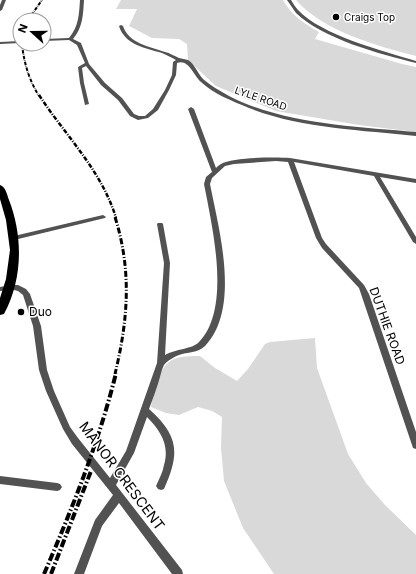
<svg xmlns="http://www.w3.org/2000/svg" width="416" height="574" font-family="Inter,sans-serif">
<rect width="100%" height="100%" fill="#fff"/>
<path fill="#d9d9d9" d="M 121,0 L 283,0 C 290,14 306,25 319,32 L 315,39 L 402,64 L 416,67 L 416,132 L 359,125 L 276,111 L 216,86 L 188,60 L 187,44 L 179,39 L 152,38 L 129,26 L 137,9 L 116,9 Z
M 296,0 L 416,0 L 416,56 C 377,46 323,31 296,0 Z
M 315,338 L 317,368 L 348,454 L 366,483 L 385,505 L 416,535 L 416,574 L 274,574 L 243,528 L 224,481 L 221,448 L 222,417 L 212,411 L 198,407 L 179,415 L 166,413 L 151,407 C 154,392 158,366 174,359 C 182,356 192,356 200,356 L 215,368 L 237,381 L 248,369 L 265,344 L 270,342 Z"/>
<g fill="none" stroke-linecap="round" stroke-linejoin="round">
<path fill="#525252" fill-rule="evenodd" d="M 2,0 L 6,0 L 2,10 L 0,11 L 0,5 Z
M 80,0 L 84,0 C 83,15 83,27 73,39 L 81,43 L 89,64 L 105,83 L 122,98 L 134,114 L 139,116 L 145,116 L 153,109 L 165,90 L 172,75 L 173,62 L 176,60 C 172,58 167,55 162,53 C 145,48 125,45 119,26 L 121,25 L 123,26 C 129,44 149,46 165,52 C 170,53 174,56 179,58 C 182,59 185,59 188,60 C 194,63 198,74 203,79 C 210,85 220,91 229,96 C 283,124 356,127 416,132 L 416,136 C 362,130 299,128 249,108 C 232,101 214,94 201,82 C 193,75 189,59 177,63 L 176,75 L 169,90 L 158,110 L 148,118 L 138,120 L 130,116 L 118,100 L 101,85 L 86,66 L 82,68 L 84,83 L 89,104 L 85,105 L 80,83 L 78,67 L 85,63 L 77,45 L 69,40 L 44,41 L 44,39 L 69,38 C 79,26 79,14 80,0 Z
M 287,0 L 291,0 C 293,3 295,7 298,10 C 321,35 383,51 416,61 L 416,63 C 380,54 323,39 296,13 C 293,9 290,4 287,0 Z
M 20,41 L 20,43 L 0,44 L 0,42 Z
M 191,107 L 194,109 L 216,168 C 217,167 219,165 221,164 C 232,157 276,157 290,158 L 416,179 L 416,183 L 380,177 L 416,237 L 416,244 L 413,242 L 374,176 L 294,162 L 322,238 L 326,244 L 364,285 L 369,294 L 416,432 L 416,449 L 413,448 L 412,445 L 359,288 L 322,248 L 316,238 L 288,162 L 276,161 L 234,164 L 225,166 L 212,178 L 210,184 C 219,230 241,308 205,346 C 198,353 187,352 179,355 C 174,357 167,361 164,365 C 162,369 161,373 160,377 C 157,388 153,398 149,409 C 179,436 180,453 164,489 L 161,490 L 158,489 L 156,486 C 159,479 163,472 164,465 C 170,445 160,430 147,417 L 134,453 L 116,485 L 182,570 L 183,574 L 172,574 L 119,503 L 102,526 L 84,574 L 74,574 L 95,520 L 113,495 L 72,444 L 63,429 L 46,391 L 39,370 L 33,326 L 23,295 L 18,291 L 14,290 L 0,291 L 0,287 L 11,285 L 18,285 L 26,289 L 30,294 L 41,326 L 47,370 L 54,391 L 70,427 L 78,438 L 110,478 L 126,451 L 157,363 L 164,263 L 157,224 L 158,223 L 162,223 L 163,224 L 170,263 L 165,355 C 175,349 193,349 199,342 C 232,308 212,226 204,184 L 206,177 L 212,172 L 188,109 Z
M 103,215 L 106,217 L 105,218 L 14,240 L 11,238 L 14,236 Z
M 0,476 L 57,483 L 60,484 L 62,487 L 60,490 L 57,491 L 0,484 Z"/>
<path fill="#000" fill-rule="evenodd" d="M 0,185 C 6,187 7,195 9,200 C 23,236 23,279 4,314 L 0,315 L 0,298 L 6,279 L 10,250 L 6,220 L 0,199 Z"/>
<path stroke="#000" stroke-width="2" stroke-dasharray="3.5 1 0.5 1" stroke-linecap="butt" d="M 28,20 L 42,0
M 22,44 C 24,63 29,80 39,96"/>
<path stroke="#000" stroke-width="2.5" stroke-dasharray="4.5 1.5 1 1.5" stroke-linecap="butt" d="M 39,95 C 65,135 102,171 116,218"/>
<path stroke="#000" stroke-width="3" stroke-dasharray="6 2 1 2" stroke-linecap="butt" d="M 115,217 C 132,271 128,320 115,374"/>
<path stroke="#000" stroke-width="4" stroke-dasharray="8 2.5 1.5 2.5" stroke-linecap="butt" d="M 44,574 C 72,509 99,442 116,373
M 51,574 L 91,471"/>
</g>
<g fill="#000" stroke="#fff" stroke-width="1.5">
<circle cx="336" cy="17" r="4"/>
<circle cx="21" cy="312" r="4"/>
</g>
<g text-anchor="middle" stroke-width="3" stroke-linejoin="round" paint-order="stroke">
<g font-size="10" fill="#000" stroke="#fff" text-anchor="start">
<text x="344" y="21">Craigs Top</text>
</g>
<g font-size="10" fill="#000" stroke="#fff">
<text transform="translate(261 98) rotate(19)" y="4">LYLE ROAD</text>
</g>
<g font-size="12" fill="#000" stroke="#fff" text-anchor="start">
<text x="29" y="316">Duo</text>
</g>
<g font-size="12" fill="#000" stroke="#fff">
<text transform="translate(387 326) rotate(70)" y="4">DUTHIE ROAD</text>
</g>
<g font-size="14" fill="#000" stroke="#fff">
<text transform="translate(122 476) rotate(53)" y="5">MANOR CRESCENT</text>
</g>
</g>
<g transform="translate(32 32) rotate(291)"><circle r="19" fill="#ffffff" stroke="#999999"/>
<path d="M0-3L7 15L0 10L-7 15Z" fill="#000000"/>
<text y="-6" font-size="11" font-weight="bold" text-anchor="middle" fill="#000000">N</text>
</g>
</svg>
